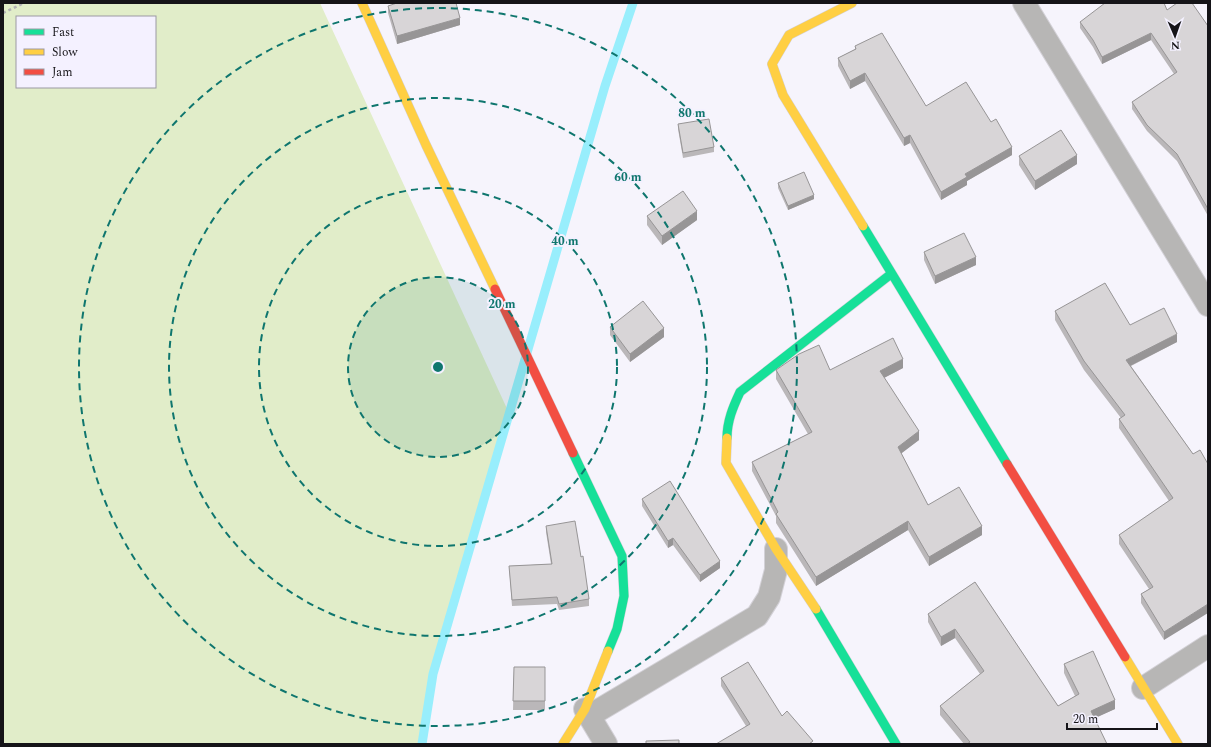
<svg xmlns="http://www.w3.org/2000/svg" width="1211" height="747" font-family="Spectral,serif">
<rect width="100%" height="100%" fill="#f6f4fc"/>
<path fill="#e1edc9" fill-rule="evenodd" d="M 3,3 L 320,3 L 509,413 L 433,674 L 422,744 L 3,744 ZM 17,17 L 155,17 L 155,87 L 17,87 Z"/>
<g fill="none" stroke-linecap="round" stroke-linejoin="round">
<path stroke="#98eefc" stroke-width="9" d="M 422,744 L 433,674 L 605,86 L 633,3"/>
<defs>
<path id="street" d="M 1024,3 L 1208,305
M 1143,688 L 1208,646
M 585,709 L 606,744
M 589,716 L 757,616 L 769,597 L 776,570 L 776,549"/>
<path id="fast" d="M 863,226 L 1007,464
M 727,438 C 727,421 733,407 740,392 L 891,274
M 573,453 L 622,556 L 624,596 L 617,629 L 608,651
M 816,609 L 896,744"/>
<path id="slow" d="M 362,3 L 426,145 L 495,289
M 852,3 L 789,35 L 772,64 L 783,95 L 863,226
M 727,438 L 726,463 L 776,549 L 816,609
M 1125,657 L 1178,744
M 563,744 L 585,709 L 608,651"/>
<path id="jam" d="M 495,289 L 573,453
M 1007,464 L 1125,657"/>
</defs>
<use href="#street" stroke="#d3d1d7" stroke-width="24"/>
<use href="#fast" stroke="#d3d1d7" stroke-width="10"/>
<use href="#slow" stroke="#d3d1d7" stroke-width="10"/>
<use href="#jam" stroke="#d3d1d7" stroke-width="10"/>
<path stroke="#b2b2b4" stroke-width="2.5" stroke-dasharray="3 3" stroke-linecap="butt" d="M 3,13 L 24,3"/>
<use href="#street" stroke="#b7b6b5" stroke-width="22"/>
<use href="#fast" stroke="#16e098" stroke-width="9"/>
<use href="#slow" stroke="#ffcf43" stroke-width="9"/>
<use href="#jam" stroke="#f24e42" stroke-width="9"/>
</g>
<path fill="#bab7b9" d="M 388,6 L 460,25 L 397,44 L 388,13 Z
M 1167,10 L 1208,26 L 1208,216 L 1177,161 L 1147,131 L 1132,109 L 1132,102 L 1174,74 L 1151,40 L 1102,64 L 1093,47 L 1080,28 L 1080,22 Z
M 855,46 L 926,106 L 991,122 L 1012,155 L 967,181 L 967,185 L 941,200 L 910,143 L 904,146 L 865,81 L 850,89 L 838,66 L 838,58 L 855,49 Z
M 678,124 L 714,147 L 714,152 L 683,158 L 678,129 Z
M 1019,156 L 1077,164 L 1035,190 L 1019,165 Z
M 778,183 L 814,199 L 788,210 L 778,188 Z
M 647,216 L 697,220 L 662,245 L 647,225 Z
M 924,252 L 976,265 L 935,284 L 924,260 Z
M 1055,311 L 1130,325 L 1177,342 L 1131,366 L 1193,454 L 1164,640 L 1141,603 L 1141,594 L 1149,589 L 1119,544 L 1119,535 L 1169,501 L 1119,428 L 1119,419 L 1121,418 L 1084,370 L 1055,320 Z
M 610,327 L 664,337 L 630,362 L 610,335 Z
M 903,368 L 884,378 L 919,440 L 901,453 L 928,505 L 982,535 L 929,566 L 908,530 L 816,586 L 776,523 L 776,516 L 752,471 L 752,462 L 808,434 L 776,379 L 776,370 L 830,370 Z
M 642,499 L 720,568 L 700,582 L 673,545 L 668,548 L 642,506 Z
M 546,526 L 581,557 L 589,599 L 589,606 L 559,610 L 557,604 L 512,606 L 509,566 L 551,564 L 546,532 Z
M 975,582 L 1058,706 L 1075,696 L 1064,673 L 1064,664 L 1115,709 L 1094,718 L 1107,744 L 964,744 L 940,715 L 940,706 L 980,674 L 955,638 L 941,646 L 928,622 L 928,614 Z
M 514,667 L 545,667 L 545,710 L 513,710 Z
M 721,678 L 782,716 L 813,744 L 746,726 L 721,686 Z"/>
<path fill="#979596" d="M 460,18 L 460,25 L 397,44 L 397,36 Z
M 1151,33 L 1151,40 L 1102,64 L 1102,57 Z
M 865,73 L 865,81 L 850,89 L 850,81 Z
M 910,135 L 910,143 L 904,146 L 904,138 Z
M 1012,147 L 1012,155 L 967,181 L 967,185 L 941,200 L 941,192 L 965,174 Z
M 1077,155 L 1077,164 L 1035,190 L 1035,181 Z
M 814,195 L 814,199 L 788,210 L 788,206 Z
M 697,211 L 697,220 L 662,245 L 662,236 Z
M 976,257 L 976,265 L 935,284 L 935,276 Z
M 664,328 L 664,337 L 630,362 L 630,354 Z
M 1177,334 L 1177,342 L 1126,368 L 1126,360 Z
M 903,359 L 903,368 L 880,380 L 880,371 Z
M 919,431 L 919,440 L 898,456 L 898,447 Z
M 908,521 L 908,530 L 816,586 L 816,577 Z
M 982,526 L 982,535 L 929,566 L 929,557 Z
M 673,538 L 673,545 L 668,548 L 668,541 Z
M 720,561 L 720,568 L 700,582 L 700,575 Z
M 1208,604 L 1208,613 L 1164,640 L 1164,632 Z
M 955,629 L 955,638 L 941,646 L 941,637 Z
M 1115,700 L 1115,709 L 1091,720 L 1091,711 Z"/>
<path fill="#d8d5d7" stroke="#979596" d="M 397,3 L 456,3 L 460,18 L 397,36 L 388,6 Z
M 1105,3 L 1164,3 L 1167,10 L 1177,3 L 1192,3 L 1208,26 L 1208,209 L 1177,154 L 1147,125 L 1132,102 L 1177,72 L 1151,33 L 1102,57 L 1093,40 L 1080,22 Z
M 882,33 L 926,106 L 966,82 L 991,122 L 996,119 L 1012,147 L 965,174 L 967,177 L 941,192 L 910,135 L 904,138 L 865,73 L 850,81 L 838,58 L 856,49 L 855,46 Z
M 709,119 L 714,147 L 683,153 L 678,124 Z
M 1061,130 L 1077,155 L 1035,181 L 1019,156 Z
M 804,172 L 814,195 L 788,206 L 778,183 Z
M 683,191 L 697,211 L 662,236 L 647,216 Z
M 964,233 L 976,257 L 935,276 L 924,252 Z
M 1105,283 L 1130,325 L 1164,308 L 1177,334 L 1126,360 L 1193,454 L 1200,450 L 1208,464 L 1208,604 L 1164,632 L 1141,594 L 1153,587 L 1119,535 L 1173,498 L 1119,419 L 1125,415 L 1084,361 L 1055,311 Z
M 643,301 L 664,328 L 630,354 L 610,327 Z
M 893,338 L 903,359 L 880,371 L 919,431 L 898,447 L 928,505 L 959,487 L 982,526 L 929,557 L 908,521 L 816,577 L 776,514 L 778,512 L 752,462 L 812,432 L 776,370 L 799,354 L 819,345 L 830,370 Z
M 670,481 L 720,561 L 700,575 L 673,538 L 668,541 L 642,499 Z
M 575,521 L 581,557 L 583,556 L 589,599 L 559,604 L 557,597 L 512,600 L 509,566 L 552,564 L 546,526 Z
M 975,582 L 1058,706 L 1079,694 L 1064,664 L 1093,651 L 1115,700 L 1091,711 L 1107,744 L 967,744 L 970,742 L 940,706 L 984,671 L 955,629 L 941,637 L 928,614 Z
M 748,662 L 782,716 L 787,711 L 813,741 L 809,744 L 716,744 L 750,724 L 721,678 Z
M 514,667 L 545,667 L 545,701 L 513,701 Z
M 679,740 L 679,744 L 646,744 L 646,741 Z"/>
<circle cx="438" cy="367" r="90" fill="#0f766e" fill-opacity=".12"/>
<g fill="none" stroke="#0f766e" stroke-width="2" stroke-dasharray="7 5">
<circle cx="438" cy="367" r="90"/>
<circle cx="438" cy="367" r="179"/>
<circle cx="438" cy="367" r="269"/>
<circle cx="438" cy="367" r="359"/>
</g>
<circle cx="438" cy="367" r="6" fill="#0f766e" stroke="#f4f1ff" stroke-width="2"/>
<g font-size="12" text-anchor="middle" font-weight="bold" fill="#0f766e" stroke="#f4f1ff" stroke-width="4" stroke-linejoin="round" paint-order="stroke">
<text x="692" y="117">80 m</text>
<text x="628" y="181">60 m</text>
<text x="565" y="245">40 m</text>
<text x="502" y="308">20 m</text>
</g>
<rect width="1211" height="747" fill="none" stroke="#151418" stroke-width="8"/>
<rect x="16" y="16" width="140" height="72" fill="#f4f1ff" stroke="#9b99a3"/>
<rect x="24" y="29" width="20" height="6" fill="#16e098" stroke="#9b99a3"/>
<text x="52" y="36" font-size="12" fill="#151418">Fast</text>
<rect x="24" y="49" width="20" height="6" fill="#ffcf43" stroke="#9b99a3"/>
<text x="52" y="56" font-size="12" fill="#151418">Slow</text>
<rect x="24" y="69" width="20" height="6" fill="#f24e42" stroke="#9b99a3"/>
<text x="52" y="76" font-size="12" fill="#151418">Jam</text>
<g transform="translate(1175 36) rotate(178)" stroke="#f4f1ff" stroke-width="3" paint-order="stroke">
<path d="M0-3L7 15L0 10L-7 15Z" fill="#151418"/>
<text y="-6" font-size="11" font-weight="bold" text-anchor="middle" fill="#151418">N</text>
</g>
<path d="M1067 723v6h90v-6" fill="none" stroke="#151418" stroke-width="2"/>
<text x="1073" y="723" font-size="12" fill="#151418" stroke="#f4f1ff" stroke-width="3" paint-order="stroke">20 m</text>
</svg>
